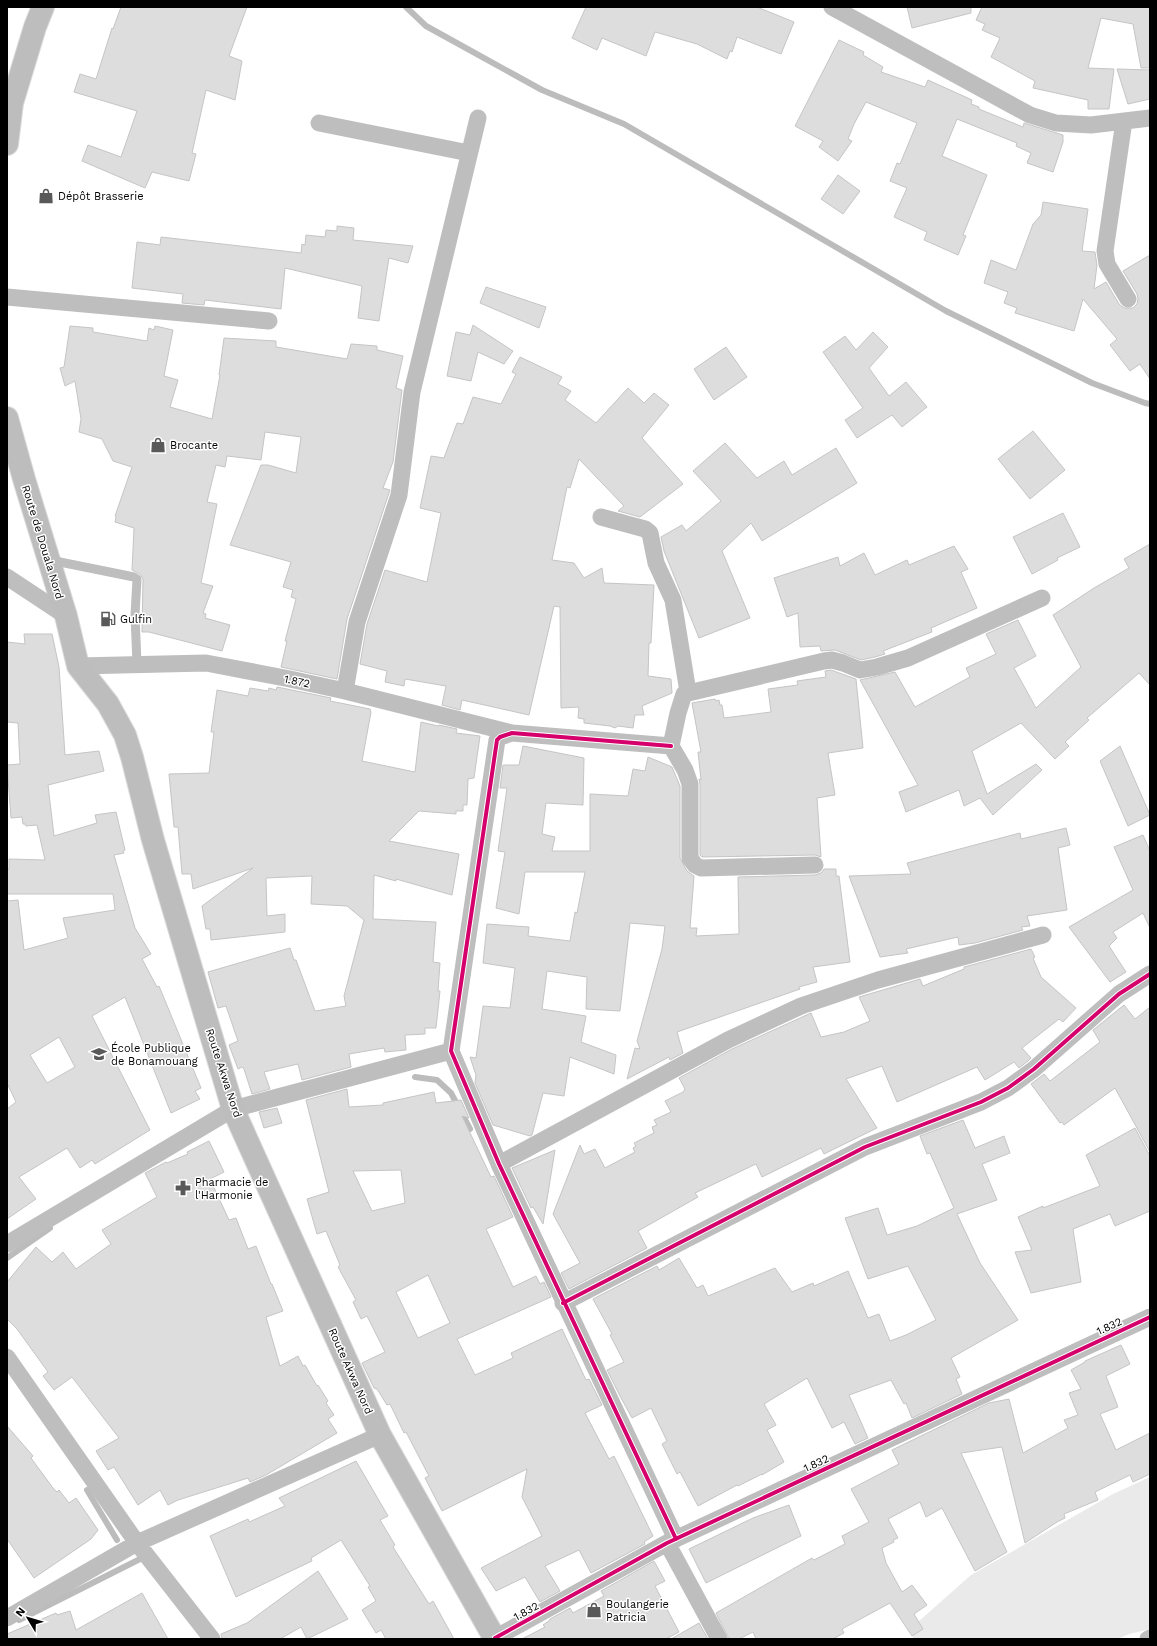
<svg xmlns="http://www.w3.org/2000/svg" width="1157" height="1646" font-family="'Work Sans',sans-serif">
<rect width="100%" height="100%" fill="#fff"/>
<path fill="#eaeaea" d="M 1150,1477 L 1150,1629 L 1129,1634 L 1118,1639 L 914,1639 L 909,1630 L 971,1575 L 1113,1494 Z"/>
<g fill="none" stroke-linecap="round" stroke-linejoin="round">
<path stroke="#bcbcbc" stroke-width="6" d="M 406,7 L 426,26 L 542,90 L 624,124 L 946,311 L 1092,383 L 1145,403 L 1150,404
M 415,1077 L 437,1080 L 451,1093 L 470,1129
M 7,1258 L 50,1228
M 87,1490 L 117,1540
M 19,1620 L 146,1556"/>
</g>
<path fill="#ddd" stroke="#c5c5c5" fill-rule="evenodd" d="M 121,7 L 247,7 L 229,56 L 242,61 L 235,100 L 206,90 L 192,153 L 196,154 L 189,181 L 152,172 L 145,188 L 82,161 L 88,145 L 121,157 L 137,111 L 74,92 L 80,74 L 96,79 L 112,28 L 113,29 Z
M 586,7 L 757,7 L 794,22 L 781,54 L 737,37 L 732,52 L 730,51 L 727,59 L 697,44 L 655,32 L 646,56 L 602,38 L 597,50 L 572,38 Z
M 907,7 L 971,7 L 971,13 L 912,28 Z
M 982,7 L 1150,7 L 1150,68 L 1141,68 L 1133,24 L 1101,18 L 1088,68 L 1114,69 L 1109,109 L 1088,109 L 1088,100 L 1033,88 L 1035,81 L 991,57 L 1000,38 L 982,30 L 985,24 L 976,20 Z
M 839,40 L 864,52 L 863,55 L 883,67 L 881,72 L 925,87 L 928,80 L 972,100 L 971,104 L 979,107 L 979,109 L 1023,127 L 1024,123 L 1063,135 L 1063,142 L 1053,172 L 1027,163 L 1031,153 L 1016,146 L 1017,143 L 957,119 L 942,156 L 987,175 L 963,235 L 966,236 L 958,255 L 924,240 L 927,232 L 894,217 L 907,188 L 890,181 L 897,163 L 900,164 L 917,123 L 866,102 L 854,124 L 848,139 L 852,141 L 838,161 L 819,147 L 823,141 L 795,126 Z
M 1117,69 L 1150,70 L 1150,99 L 1128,104 Z
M 838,175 L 860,191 L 843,214 L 821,199 Z
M 1043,202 L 1088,209 L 1082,251 L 1095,252 L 1097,265 L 1094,289 L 1106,282 L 1119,304 L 1124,308 L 1133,308 L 1137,304 L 1138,299 L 1137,294 L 1123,271 L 1150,255 L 1150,379 L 1140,364 L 1130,371 L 1110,345 L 1117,339 L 1083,299 L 1074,331 L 1015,313 L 1017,308 L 1004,303 L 1008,292 L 984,283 L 991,260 L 1016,270 L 1033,224 L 1041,215 Z
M 337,226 L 354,228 L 353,240 L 413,246 L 408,263 L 389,258 L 379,321 L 358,318 L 362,286 L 285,268 L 281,309 L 205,300 L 204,305 L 182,303 L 183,294 L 132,288 L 137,242 L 160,245 L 161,237 L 301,253 L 302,244 L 305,245 L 306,235 L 325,237 L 326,230 L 337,231 Z
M 486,287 L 546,307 L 539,328 L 480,303 Z
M 473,325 L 513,351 L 504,364 L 478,352 L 471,381 L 447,376 L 456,332 L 470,335 Z
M 70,326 L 93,328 L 93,332 L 147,341 L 149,328 L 154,330 L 155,326 L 173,330 L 164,376 L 178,380 L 170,407 L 212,419 L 220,375 L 219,375 L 224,338 L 276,341 L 276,347 L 347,359 L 351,344 L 377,346 L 377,350 L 403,356 L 396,388 L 402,390 L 393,462 L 383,488 L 390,490 L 347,619 L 337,679 L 281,667 L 287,641 L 285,641 L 296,599 L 291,597 L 293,590 L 283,587 L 291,562 L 230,545 L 261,465 L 268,465 L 296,473 L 301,437 L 265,432 L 261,460 L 227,456 L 225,467 L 216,465 L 207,502 L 217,504 L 201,583 L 213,586 L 203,613 L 206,614 L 205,618 L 230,625 L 222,651 L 149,632 L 142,632 L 143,579 L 140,574 L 132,570 L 134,528 L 115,522 L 116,517 L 115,516 L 132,467 L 113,461 L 102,439 L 79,432 L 81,419 L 75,381 L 65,386 L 60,368 L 64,367 Z
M 873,332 L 888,347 L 869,368 L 889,396 L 906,382 L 927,407 L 902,427 L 892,415 L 857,438 L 845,420 L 863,408 L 823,352 L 845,336 L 856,350 Z
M 726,347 L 747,377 L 714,400 L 694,369 Z
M 520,357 L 562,377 L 558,384 L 571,391 L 565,400 L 596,423 L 628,388 L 644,403 L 654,393 L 669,405 L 642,438 L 683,484 L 640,517 L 618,511 L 624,506 L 579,459 L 570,488 L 567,487 L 552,560 L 574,563 L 584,578 L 602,568 L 604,583 L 654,585 L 651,643 L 649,643 L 648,676 L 671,679 L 672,693 L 642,706 L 644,715 L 635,715 L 633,728 L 618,726 L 615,728 L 610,726 L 584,723 L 584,719 L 578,718 L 579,707 L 561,708 L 560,607 L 554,606 L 529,715 L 462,700 L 460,710 L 442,705 L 446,686 L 405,679 L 404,686 L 385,682 L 387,671 L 360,664 L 367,624 L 385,570 L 427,582 L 441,513 L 420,508 L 431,456 L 444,458 L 457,423 L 463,424 L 473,397 L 501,404 L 516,374 L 512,372 Z
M 1033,431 L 1065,470 L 1030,499 L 998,459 Z
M 725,443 L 757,478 L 784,461 L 792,475 L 836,448 L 857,483 L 762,541 L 751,523 L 722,551 L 750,618 L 699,638 L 664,551 L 661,537 L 682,525 L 686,531 L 721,501 L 693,471 Z
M 1063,513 L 1080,547 L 1057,558 L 1058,560 L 1032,574 L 1013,537 Z
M 1150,544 L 1150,685 L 1139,673 L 1087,718 L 1089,720 L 1065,742 L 1069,746 L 1055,759 L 1021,723 L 972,751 L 987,794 L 1036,764 L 1042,770 L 993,815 L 980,798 L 964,806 L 959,790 L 906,812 L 899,792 L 918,785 L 860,680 L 895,672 L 915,707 L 970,677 L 966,668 L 996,654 L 986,634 L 1018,620 L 1036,656 L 1014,668 L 1036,708 L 1081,667 L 1053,615 L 1094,588 L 1129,568 L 1124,559 Z
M 954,546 L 968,569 L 961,572 L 977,608 L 931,628 L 932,632 L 883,651 L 885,654 L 875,657 L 861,660 L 835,650 L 821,651 L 820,646 L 800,647 L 798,613 L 787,617 L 774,578 L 838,557 L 840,566 L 864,553 L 875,575 L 907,560 L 909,565 Z
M 24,634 L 52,634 L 59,667 L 65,755 L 99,751 L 104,771 L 48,785 L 54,836 L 97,823 L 95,815 L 116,812 L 125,850 L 123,851 L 124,853 L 114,855 L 135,928 L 151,954 L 142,959 L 157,987 L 159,986 L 201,1088 L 195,1091 L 200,1099 L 171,1113 L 125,997 L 92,1016 L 150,1130 L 95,1164 L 92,1160 L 80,1168 L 67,1148 L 19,1177 L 36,1199 L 7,1219 L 7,1109 L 16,1102 L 7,1083 L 7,901 L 18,900 L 24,950 L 68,938 L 63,918 L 115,910 L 113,894 L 7,894 L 7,869 L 9,869 L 9,859 L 45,860 L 37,825 L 26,826 L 25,824 L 23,824 L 22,817 L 11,818 L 7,765 L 20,764 L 18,723 L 7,722 L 7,642 L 25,644 ZM 59,1037 L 75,1067 L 47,1083 L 30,1055 Z
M 831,670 L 856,679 L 863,748 L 828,753 L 835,795 L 817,798 L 821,857 L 815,855 L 702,857 L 700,855 L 700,784 L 699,779 L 701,780 L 698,752 L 701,752 L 692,703 L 715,699 L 716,701 L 719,700 L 720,705 L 722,705 L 724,718 L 771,712 L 768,689 L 798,685 L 797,681 L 826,677 L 825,671 Z
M 277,687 L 331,698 L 330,701 L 370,709 L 371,712 L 362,761 L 415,772 L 421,722 L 438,726 L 439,725 L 457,729 L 456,733 L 480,736 L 474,778 L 468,779 L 467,805 L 463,805 L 463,811 L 456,811 L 456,814 L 419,811 L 389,841 L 459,854 L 452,895 L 396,879 L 396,881 L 374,875 L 373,919 L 436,922 L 433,962 L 440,963 L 438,991 L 440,991 L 436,1028 L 425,1028 L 425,1034 L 405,1035 L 406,1050 L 385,1052 L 384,1048 L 349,1054 L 351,1067 L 302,1080 L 298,1064 L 264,1072 L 270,1089 L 252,1094 L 244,1069 L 242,1067 L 238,1069 L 229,1045 L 238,1041 L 226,1006 L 218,1008 L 208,972 L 290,948 L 294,960 L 296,960 L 315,1011 L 346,1006 L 344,996 L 364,920 L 347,906 L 311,904 L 312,876 L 266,878 L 267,916 L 285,914 L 285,932 L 211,940 L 210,929 L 206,929 L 202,906 L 253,868 L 193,889 L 191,874 L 182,874 L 178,827 L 174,827 L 169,774 L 209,773 L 214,732 L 211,732 L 217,690 L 248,696 L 250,688 L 268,691 L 269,688 L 276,690 Z
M 523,746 L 584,758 L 583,805 L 546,803 L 542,834 L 555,837 L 552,851 L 590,851 L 590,794 L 628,796 L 633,769 L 645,771 L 648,757 L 672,767 L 680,786 L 680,858 L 687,871 L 694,876 L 690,928 L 697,928 L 696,936 L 739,934 L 738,877 L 815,875 L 821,873 L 824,869 L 836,869 L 836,876 L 839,876 L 850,962 L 813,967 L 817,982 L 799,987 L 800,989 L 677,1032 L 683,1053 L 670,1060 L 669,1057 L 627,1079 L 635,1048 L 640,1049 L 637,1041 L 662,949 L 665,926 L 630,923 L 620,1011 L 586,1009 L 587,977 L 547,971 L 542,1009 L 586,1016 L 581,1042 L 616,1055 L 614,1074 L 570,1057 L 564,1096 L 543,1093 L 532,1135 L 530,1136 L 493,1125 L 475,1083 L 476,1075 L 470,1057 L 476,1058 L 483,1006 L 510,1008 L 515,968 L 483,963 L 487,924 L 529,927 L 528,936 L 570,941 L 575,912 L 577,913 L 585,872 L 525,872 L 519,914 L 496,908 L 505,852 L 498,851 L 507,788 L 500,788 L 503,765 L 519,765 Z
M 1120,746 L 1150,815 L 1128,826 L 1100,761 Z
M 1066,828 L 1070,845 L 1058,848 L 1067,910 L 1027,916 L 1030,926 L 1021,927 L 1023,930 L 975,943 L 959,945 L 958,937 L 906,949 L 908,953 L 880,957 L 849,876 L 911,874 L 907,863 L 1020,833 L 1021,839 Z
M 1143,835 L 1150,851 L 1150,928 L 1143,913 L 1113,932 L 1117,938 L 1109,946 L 1126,972 L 1110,982 L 1069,927 L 1133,890 L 1114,847 Z
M 1031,949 L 1035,957 L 1033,958 L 1041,977 L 1076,1008 L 1063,1022 L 1059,1019 L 1022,1048 L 1031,1058 L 1028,1061 L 1019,1068 L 1014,1062 L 985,1080 L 977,1067 L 897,1102 L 882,1066 L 846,1079 L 877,1128 L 824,1154 L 821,1148 L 762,1177 L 756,1164 L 695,1193 L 698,1197 L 638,1231 L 647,1248 L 569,1289 L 561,1273 L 580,1263 L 553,1214 L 580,1145 L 584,1154 L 595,1149 L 605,1168 L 635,1152 L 633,1148 L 636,1146 L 634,1143 L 654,1133 L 652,1127 L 657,1125 L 654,1120 L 671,1112 L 665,1101 L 683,1092 L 685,1089 L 679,1078 L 732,1049 L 811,1013 L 821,1037 L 844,1032 L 870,1021 L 859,997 L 920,979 L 923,986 L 964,969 L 964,967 Z
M 1124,1005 L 1135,1019 L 1150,1007 L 1150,1152 L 1115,1088 L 1064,1125 L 1062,1122 L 1060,1123 L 1031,1084 L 1044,1074 L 1050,1081 L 1100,1042 L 1093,1030 Z
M 347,1089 L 349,1107 L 383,1105 L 383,1103 L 434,1092 L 436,1103 L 461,1100 L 469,1118 L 462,1116 L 491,1177 L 494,1176 L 513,1217 L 486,1229 L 513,1287 L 536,1276 L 540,1284 L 544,1282 L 551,1297 L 457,1339 L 475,1375 L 513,1358 L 511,1353 L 562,1329 L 586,1380 L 589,1379 L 602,1405 L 585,1413 L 609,1459 L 614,1456 L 653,1536 L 644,1542 L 645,1544 L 591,1573 L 579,1550 L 545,1566 L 560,1591 L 540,1602 L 525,1577 L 496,1591 L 481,1568 L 542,1536 L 522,1497 L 527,1469 L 442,1511 L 425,1478 L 429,1476 L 406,1432 L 404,1433 L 390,1404 L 387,1405 L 377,1389 L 374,1388 L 362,1363 L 385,1352 L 367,1316 L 361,1319 L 353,1302 L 356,1300 L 338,1267 L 340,1265 L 326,1231 L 317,1234 L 307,1199 L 329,1192 L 306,1100 ZM 401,1170 L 405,1203 L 372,1211 L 353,1171 ZM 428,1275 L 450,1323 L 418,1338 L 396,1292 Z
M 277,1108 L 282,1123 L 264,1128 L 259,1112 Z
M 963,1120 L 975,1148 L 1004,1136 L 1010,1153 L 982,1164 L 997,1200 L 957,1214 L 980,1263 L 1018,1320 L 951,1358 L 960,1377 L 956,1379 L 962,1394 L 912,1418 L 906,1403 L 904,1404 L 891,1380 L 849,1395 L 868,1438 L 855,1444 L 844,1422 L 832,1428 L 807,1378 L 764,1404 L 776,1425 L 767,1430 L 784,1462 L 762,1475 L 762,1474 L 738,1486 L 737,1485 L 698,1506 L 680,1472 L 677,1474 L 662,1444 L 667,1441 L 651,1408 L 632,1418 L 620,1396 L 607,1370 L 624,1362 L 610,1335 L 612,1334 L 593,1299 L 657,1266 L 659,1270 L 679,1258 L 697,1288 L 703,1285 L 708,1296 L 775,1268 L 792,1292 L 813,1283 L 814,1286 L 848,1271 L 868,1318 L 879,1314 L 890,1341 L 906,1335 L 936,1320 L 908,1266 L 868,1279 L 845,1218 L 878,1208 L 887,1235 L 917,1226 L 954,1208 L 930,1153 L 927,1154 L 920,1136 Z
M 1135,1128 L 1150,1156 L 1150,1211 L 1115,1226 L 1110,1214 L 1073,1229 L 1081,1282 L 1031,1293 L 1015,1252 L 1032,1250 L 1018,1217 L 1043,1206 L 1043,1208 L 1100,1186 L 1086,1155 Z
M 209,1141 L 224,1172 L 210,1179 L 229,1220 L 236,1218 L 248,1249 L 256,1246 L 271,1284 L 272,1284 L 283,1311 L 266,1317 L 280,1366 L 298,1356 L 303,1366 L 305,1365 L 317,1386 L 318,1385 L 328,1401 L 326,1403 L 334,1415 L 328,1419 L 337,1433 L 266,1475 L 250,1482 L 248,1478 L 178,1500 L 168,1505 L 160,1490 L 138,1505 L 114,1467 L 108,1470 L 96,1451 L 119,1438 L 72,1377 L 54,1390 L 43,1376 L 48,1372 L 17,1329 L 7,1319 L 7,1282 L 36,1247 L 52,1262 L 63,1252 L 76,1269 L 111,1244 L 102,1230 L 157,1197 L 145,1173 L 166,1162 L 167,1163 L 188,1154 L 187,1152 Z
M 555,1150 L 543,1224 L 533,1207 L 531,1208 L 512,1168 Z
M 1121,1345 L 1130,1364 L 1106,1376 L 1118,1407 L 1100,1414 L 1116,1450 L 1150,1433 L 1150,1474 L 1133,1482 L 1130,1475 L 1095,1492 L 1098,1500 L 1064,1514 L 1065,1518 L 1057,1522 L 1025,1543 L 1002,1447 L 961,1453 L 1007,1552 L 975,1571 L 942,1508 L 926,1517 L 920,1502 L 888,1519 L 898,1538 L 893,1540 L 894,1542 L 882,1548 L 886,1563 L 902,1592 L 912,1585 L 927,1605 L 914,1614 L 923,1629 L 912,1636 L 890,1603 L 842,1629 L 844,1633 L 833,1639 L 756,1639 L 753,1632 L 739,1639 L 729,1639 L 716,1613 L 812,1558 L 814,1560 L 845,1544 L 842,1536 L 869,1522 L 851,1489 L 899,1464 L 892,1450 L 989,1403 L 1009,1399 L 1023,1453 L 1068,1428 L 1064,1420 L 1078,1415 L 1069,1393 L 1081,1389 L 1071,1370 L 1085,1362 L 1085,1361 Z
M 7,1426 L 33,1456 L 31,1458 L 53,1488 L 57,1492 L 59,1490 L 69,1503 L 76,1498 L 98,1530 L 91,1539 L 34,1578 L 7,1539 Z
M 356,1461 L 388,1516 L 380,1520 L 395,1545 L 393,1547 L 429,1604 L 433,1601 L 454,1639 L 386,1639 L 381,1630 L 376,1633 L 362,1610 L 376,1601 L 368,1587 L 370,1586 L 341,1540 L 311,1558 L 312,1561 L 236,1597 L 210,1536 L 248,1519 L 249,1522 L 285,1506 L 279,1498 Z
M 789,1505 L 801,1536 L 706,1583 L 689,1549 L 753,1518 Z
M 654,1561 L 665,1581 L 655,1586 L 679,1632 L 666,1639 L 522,1639 L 545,1627 L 543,1625 L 550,1620 L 550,1619 L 570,1608 L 573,1613 L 604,1596 L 601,1591 Z
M 318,1571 L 348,1619 L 307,1639 L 301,1627 L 280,1639 L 222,1639 L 221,1634 L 247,1623 Z
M 142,1593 L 168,1639 L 7,1639 L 7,1634 L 56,1613 L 57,1615 L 70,1611 L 76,1630 Z
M 699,1623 L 708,1639 L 671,1639 Z"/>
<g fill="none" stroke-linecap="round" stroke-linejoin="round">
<defs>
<path id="primary" d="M 7,144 L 12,103 L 35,27 L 43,7
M 7,418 L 24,479 L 66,616 L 78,666 L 108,704 L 125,735 L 132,757 L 153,840 L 233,1109 L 380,1435 L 495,1639"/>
</defs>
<use href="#primary" stroke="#dbdbdb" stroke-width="24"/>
<path stroke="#bebebe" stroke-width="9" d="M 50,560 L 134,577 L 137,579 L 135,615 L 137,664"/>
<path stroke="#bebebe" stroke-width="17" d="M 832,7 L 1030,115 L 1056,123 L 1091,125 L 1150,118
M 1124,121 L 1105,251 L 1107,264 L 1128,299
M 319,123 L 469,153
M 7,297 L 269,321
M 601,517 L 645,529 L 650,533 L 656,563 L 673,600 L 688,692
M 7,577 L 66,616
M 78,666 L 206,663 L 290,679 L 345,691 L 512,733
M 345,691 L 357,622 L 399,495 L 412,392 L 478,118
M 671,746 L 512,733 L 500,737 L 497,740 L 451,1051 L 499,1164 L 676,1539
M 815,865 L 701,868 L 695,865 L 690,858 L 690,784 L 685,770 L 671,746 L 678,713 L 684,694 L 824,661 L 832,660 L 843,663 L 860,670 L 877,667 L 908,658 L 1042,598
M 499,1164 L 728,1040 L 801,1006 L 878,980 L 1043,935
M 7,1244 L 233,1109 L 451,1051
M 563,1303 L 865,1147 L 981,1102 L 1008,1088 L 1034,1069 L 1119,994 L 1150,974
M 7,1357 L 137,1543 L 212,1639
M 667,1543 L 719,1639
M 7,1618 L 137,1543 L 380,1435
M 495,1638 L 667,1543 L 1150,1317
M 1148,1639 L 1150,1638"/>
<use href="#primary" stroke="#bdbdbd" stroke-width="22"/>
<defs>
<path id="cycleway" d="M 671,746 L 512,733 L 500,737 L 497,740 L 451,1051 L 499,1164 L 676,1539
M 563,1303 L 865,1147 L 981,1102 L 1008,1088 L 1034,1069 L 1119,994 L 1150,974
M 495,1638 L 667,1543 L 1150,1317"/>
</defs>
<use href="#cycleway" stroke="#fff" stroke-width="6"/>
<use href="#cycleway" stroke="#d6006c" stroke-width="4"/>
</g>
<defs>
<symbol id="shop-bare" viewBox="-9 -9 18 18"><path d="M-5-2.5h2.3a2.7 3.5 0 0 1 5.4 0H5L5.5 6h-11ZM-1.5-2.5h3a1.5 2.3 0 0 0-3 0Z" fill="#595959" stroke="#fff" stroke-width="2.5" paint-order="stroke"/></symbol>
<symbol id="fuel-bare" viewBox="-9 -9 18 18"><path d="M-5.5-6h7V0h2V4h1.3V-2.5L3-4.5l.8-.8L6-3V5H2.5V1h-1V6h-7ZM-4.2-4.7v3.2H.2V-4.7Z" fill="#595959" stroke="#fff" stroke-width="2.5" paint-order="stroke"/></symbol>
<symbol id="school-bare" viewBox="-9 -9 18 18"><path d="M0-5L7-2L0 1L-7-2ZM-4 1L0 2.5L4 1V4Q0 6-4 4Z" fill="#595959" stroke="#fff" stroke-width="2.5" paint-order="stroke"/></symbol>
<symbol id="pharmacy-bare" viewBox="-9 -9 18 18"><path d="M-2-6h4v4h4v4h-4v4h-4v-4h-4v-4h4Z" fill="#595959" stroke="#fff" stroke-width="2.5" paint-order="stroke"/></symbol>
</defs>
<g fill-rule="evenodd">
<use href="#shop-bare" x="35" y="185" width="22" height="22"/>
<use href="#shop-bare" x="147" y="434" width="22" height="22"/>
<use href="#fuel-bare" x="97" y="608" width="22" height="22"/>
<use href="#school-bare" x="88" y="1043" width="22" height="22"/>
<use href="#pharmacy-bare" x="172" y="1177" width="22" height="22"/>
<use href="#shop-bare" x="583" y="1599" width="22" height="22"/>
</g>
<g text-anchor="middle" stroke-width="3" stroke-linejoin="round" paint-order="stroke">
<g font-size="11" fill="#000" stroke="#fff" text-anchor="start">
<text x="58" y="200">Dépôt Brasserie</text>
<text x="170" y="449">Brocante</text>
<text x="120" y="623">Gulfin</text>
<text x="111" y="1052">École Publique<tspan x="111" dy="13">de Bonamouang</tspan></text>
<text x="195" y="1186">Pharmacie de<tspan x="195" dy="13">l'Harmonie</tspan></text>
<text x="606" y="1608">Boulangerie<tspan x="606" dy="13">Patricia</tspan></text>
</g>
<g font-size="11" fill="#000" stroke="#fff">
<text transform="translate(43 542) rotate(73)" y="4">Route de Douala Nord</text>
<text transform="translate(297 681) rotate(12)" y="4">1.872</text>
<text transform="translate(224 1073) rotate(72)" y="4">Route Akwa Nord</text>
<text transform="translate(1109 1326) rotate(-25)" y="4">1.832</text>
<text transform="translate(351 1371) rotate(66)" y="4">Route Akwa Nord</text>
<text transform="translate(816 1463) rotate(-25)" y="4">1.832</text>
<text transform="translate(526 1611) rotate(-29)" y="4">1.832</text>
</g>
</g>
<rect width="1157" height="1646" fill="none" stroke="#000000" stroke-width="16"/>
<g transform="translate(28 1618) rotate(308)" stroke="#ffffff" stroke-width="3" paint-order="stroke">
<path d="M0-3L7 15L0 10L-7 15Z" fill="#000000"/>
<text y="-6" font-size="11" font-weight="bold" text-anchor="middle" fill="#000000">N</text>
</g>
</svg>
